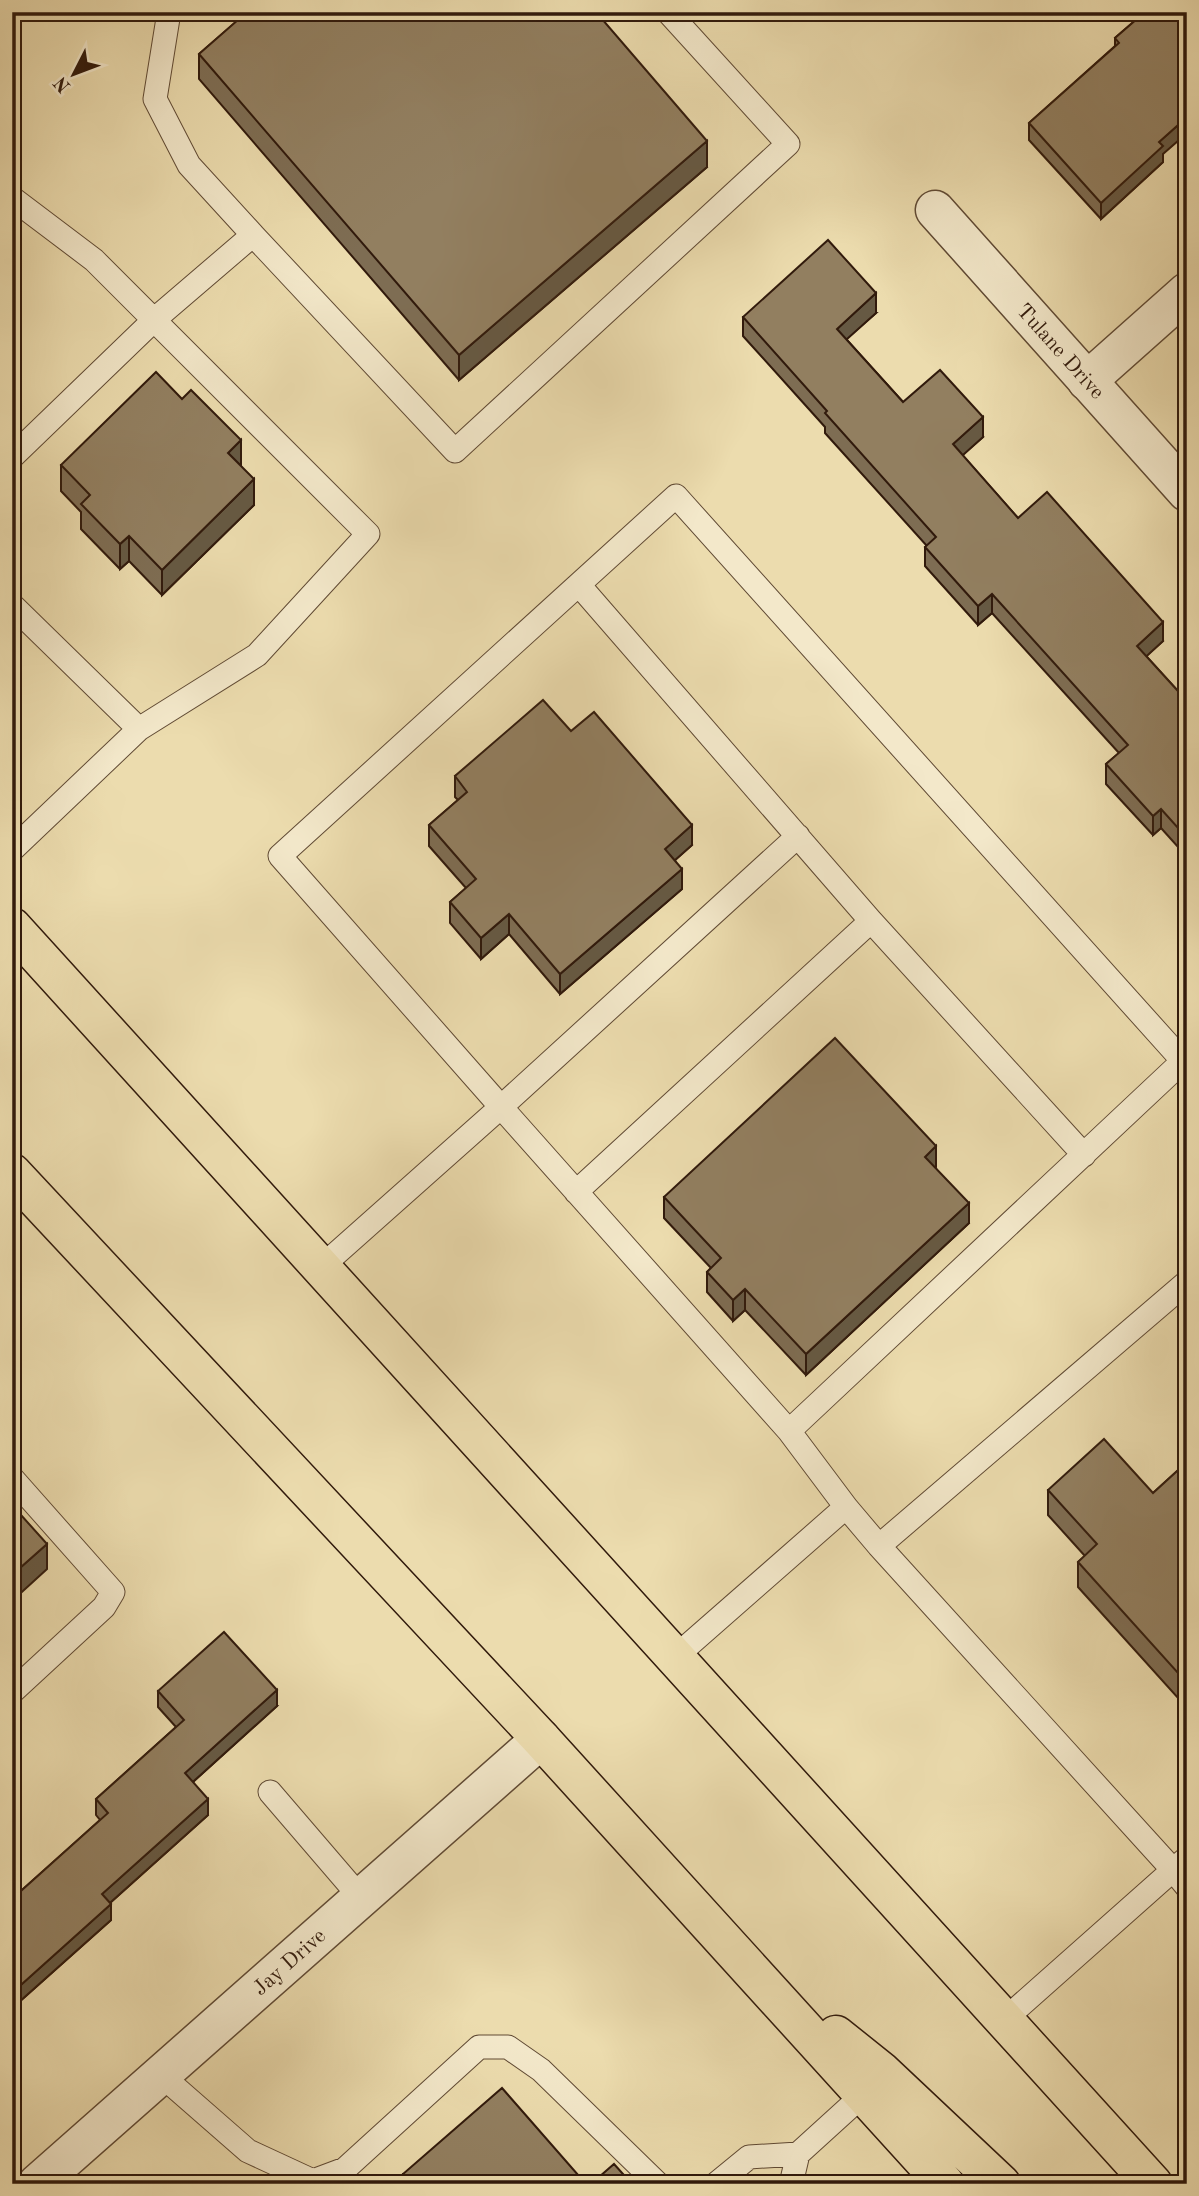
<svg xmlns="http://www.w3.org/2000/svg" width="1199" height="2196" font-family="'Old Standard TT',serif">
<rect width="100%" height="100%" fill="#ecdcae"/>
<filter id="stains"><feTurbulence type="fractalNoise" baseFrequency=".00286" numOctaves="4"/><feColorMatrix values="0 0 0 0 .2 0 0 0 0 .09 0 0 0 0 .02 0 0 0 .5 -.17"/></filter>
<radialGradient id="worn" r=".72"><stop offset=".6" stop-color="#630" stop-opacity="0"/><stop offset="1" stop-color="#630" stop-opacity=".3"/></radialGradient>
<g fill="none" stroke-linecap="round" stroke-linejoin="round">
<defs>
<path id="lane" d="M 169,12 L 155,99 L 189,165 L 253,235
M 12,198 L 94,260 L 368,534 L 257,655 L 139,729 L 12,605
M 12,457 L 155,319 L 253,235 L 455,451 L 788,144 L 668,12
M 12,850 L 139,729
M 871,921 L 1084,1155
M 576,1192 L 871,921 L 579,585
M 321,1267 L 501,1107 L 280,856 L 676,496 L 1183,1061 L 789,1431 L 846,1507
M 789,1431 L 501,1107 L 798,836
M 12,1478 L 113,1592 L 104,1607 L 12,1692
M 879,1546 L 1187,1282
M 675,1657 L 846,1507 L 879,1546 L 1173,1870 L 1187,1858
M 270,1792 L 361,1898
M 1004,2020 L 1173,1870 L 1187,1887
M 161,2075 L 248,2151 L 313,2181 L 345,2169 L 479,2047 L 508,2047 L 541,2070 L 658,2184
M 716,2184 L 749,2157 L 798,2154
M 791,2184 L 798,2154 L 864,2094"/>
<g id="street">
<path id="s1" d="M 935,210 L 1187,492"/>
<path d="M 1087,381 L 1187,292"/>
<path id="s2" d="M 37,2184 L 541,1739"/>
</g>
<path id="primary" d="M 12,927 L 1153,2184
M 12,1173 L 541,1739 L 945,2184
M 836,2035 L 881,2071 L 1001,2184"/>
</defs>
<use href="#lane" stroke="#604a34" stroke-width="25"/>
<use href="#street" stroke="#604a34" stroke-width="41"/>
<use href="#primary" stroke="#311a0c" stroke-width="41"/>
<use href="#lane" stroke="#f3e8ca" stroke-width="23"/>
<use href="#street" stroke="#f3e8ca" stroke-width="38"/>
<use href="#primary" stroke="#ecdcae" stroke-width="38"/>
</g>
<path fill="#7e6d53" stroke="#311a0c" stroke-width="2" d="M 229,12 L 596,12 L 707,167 L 459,380 L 199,79 L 199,54 L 237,21 Z
M 1145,12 L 1163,154 L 1163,162 L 1101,219 L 1029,140 L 1029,123 L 1115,46 L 1115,38 Z
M 876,313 L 846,339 L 903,402 L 983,437 L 962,455 L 1018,518 L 1163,641 L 1146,656 L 1187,701 L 1187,857 L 1161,828 L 1153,835 L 1106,784 L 1106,764 L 1119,753 L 992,613 L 978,625 L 925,566 L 925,547 L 927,546 L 825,433 L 825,427 L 743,336 L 743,317 Z
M 61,465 L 241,466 L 254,505 L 162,595 L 129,561 L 120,569 L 81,529 L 81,512 L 61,491 Z
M 571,731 L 692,845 L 675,860 L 682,889 L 560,994 L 509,934 L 481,959 L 450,923 L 450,902 L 466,888 L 429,846 L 429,825 L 458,800 L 455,797 L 455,776 Z
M 935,1167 L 969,1223 L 806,1375 L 745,1310 L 733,1321 L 707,1292 L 707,1272 L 711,1268 L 664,1218 L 664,1197 Z
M 1187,1462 L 1187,1708 L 1078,1587 L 1078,1562 L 1085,1556 L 1048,1515 L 1048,1490 L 1153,1493 Z
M 158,1691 L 277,1706 L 193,1782 L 208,1815 L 110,1903 L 111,1920 L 18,2003 L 18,2013 L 12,2018 L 12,1899 L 100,1820 L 96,1815 L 96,1799 L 176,1727 L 158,1707 Z
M 403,2174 L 586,2184 L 403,2184 Z"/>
<path fill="#665943" stroke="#311a0c" stroke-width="2" d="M 1187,117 L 1187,133 L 1163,154 L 1163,162 L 1101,219 L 1101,203 L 1159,142 Z
M 707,141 L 707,167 L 459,380 L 459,355 Z
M 876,293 L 876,313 L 837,348 L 837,329 Z
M 983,417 L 983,437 L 953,464 L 953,444 Z
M 241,440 L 241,466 L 228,453 Z
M 254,479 L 254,505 L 162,595 L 162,570 Z
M 129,536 L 129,561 L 120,569 L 120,544 Z
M 992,594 L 992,613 L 978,625 L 978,606 Z
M 1163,622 L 1163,641 L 1137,665 L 1137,646 Z
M 1161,809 L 1161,828 L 1153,835 L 1153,816 Z
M 692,825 L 692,845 L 665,869 L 665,849 Z
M 682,869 L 682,889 L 560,994 L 560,974 Z
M 509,914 L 509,934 L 481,959 L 481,938 Z
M 936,1146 L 936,1167 L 925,1177 L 925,1157 Z
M 969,1203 L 969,1223 L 806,1375 L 806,1354 Z
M 745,1289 L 745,1310 L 733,1321 L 733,1300 Z
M 47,1544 L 47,1569 L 12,1601 L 12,1575 Z
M 277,1690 L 277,1706 L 185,1789 L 185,1773 Z
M 208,1799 L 208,1815 L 102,1910 L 102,1894 Z
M 111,1904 L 111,1920 L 18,2003 L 18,2013 L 12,2018 L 13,1992 Z"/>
<path fill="#927f60" stroke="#311a0c" stroke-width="2" d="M 247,12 L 596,12 L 707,141 L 459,355 L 199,54 Z
M 1145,12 L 1187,12 L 1187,117 L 1159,142 L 1163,146 L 1101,203 L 1029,123 L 1119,43 L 1115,38 Z
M 828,240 L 876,293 L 837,329 L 903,402 L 940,370 L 983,417 L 953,444 L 1018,518 L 1047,492 L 1163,622 L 1137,646 L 1187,701 L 1187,838 L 1161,809 L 1153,816 L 1106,764 L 1128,745 L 992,594 L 978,606 L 925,547 L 936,537 L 825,413 L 827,411 L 743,317 Z
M 156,372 L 182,399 L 191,390 L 241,440 L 228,453 L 254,479 L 162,570 L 129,536 L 120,544 L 81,504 L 90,495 L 61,465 Z
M 543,700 L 571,731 L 594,712 L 692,825 L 665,849 L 682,869 L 560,974 L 509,914 L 481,938 L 450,902 L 476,879 L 429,825 L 467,792 L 455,776 Z
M 835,1038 L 936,1146 L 925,1157 L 969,1203 L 806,1354 L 745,1289 L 733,1300 L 707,1272 L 721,1258 L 664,1197 Z
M 1104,1439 L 1153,1493 L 1187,1462 L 1187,1683 L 1078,1562 L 1097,1544 L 1048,1490 Z
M 12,1505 L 47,1544 L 12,1575 Z
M 224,1632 L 277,1690 L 185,1773 L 208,1799 L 102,1894 L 111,1904 L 13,1992 L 18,1997 L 12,2002 L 12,1899 L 108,1813 L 96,1799 L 184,1720 L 158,1691 Z
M 502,2088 L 586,2184 L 412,2184 L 403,2174 Z
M 614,2164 L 632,2184 L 591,2184 Z"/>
<g text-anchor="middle" stroke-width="5" stroke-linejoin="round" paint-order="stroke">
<g font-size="21" fill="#311a0c" stroke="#f3e8ca">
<text dy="7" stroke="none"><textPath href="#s1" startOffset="189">Tulane Drive</textPath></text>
<text dy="7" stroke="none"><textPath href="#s2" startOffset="336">Jay Drive</textPath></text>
</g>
</g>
<rect width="1199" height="2196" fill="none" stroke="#ecdcae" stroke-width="42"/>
<rect x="14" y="14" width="1171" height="2168" fill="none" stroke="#311a0c" stroke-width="3.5"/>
<rect x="21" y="21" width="1157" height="2154" fill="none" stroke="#311a0c" stroke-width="2"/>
<g transform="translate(74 74) rotate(228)" stroke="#f3e8ca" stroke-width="5" paint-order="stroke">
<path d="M0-5L12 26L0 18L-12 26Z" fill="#311a0c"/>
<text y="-10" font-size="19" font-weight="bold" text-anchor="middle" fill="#311a0c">N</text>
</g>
<rect width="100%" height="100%" filter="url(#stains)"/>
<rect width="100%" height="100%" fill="url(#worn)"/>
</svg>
